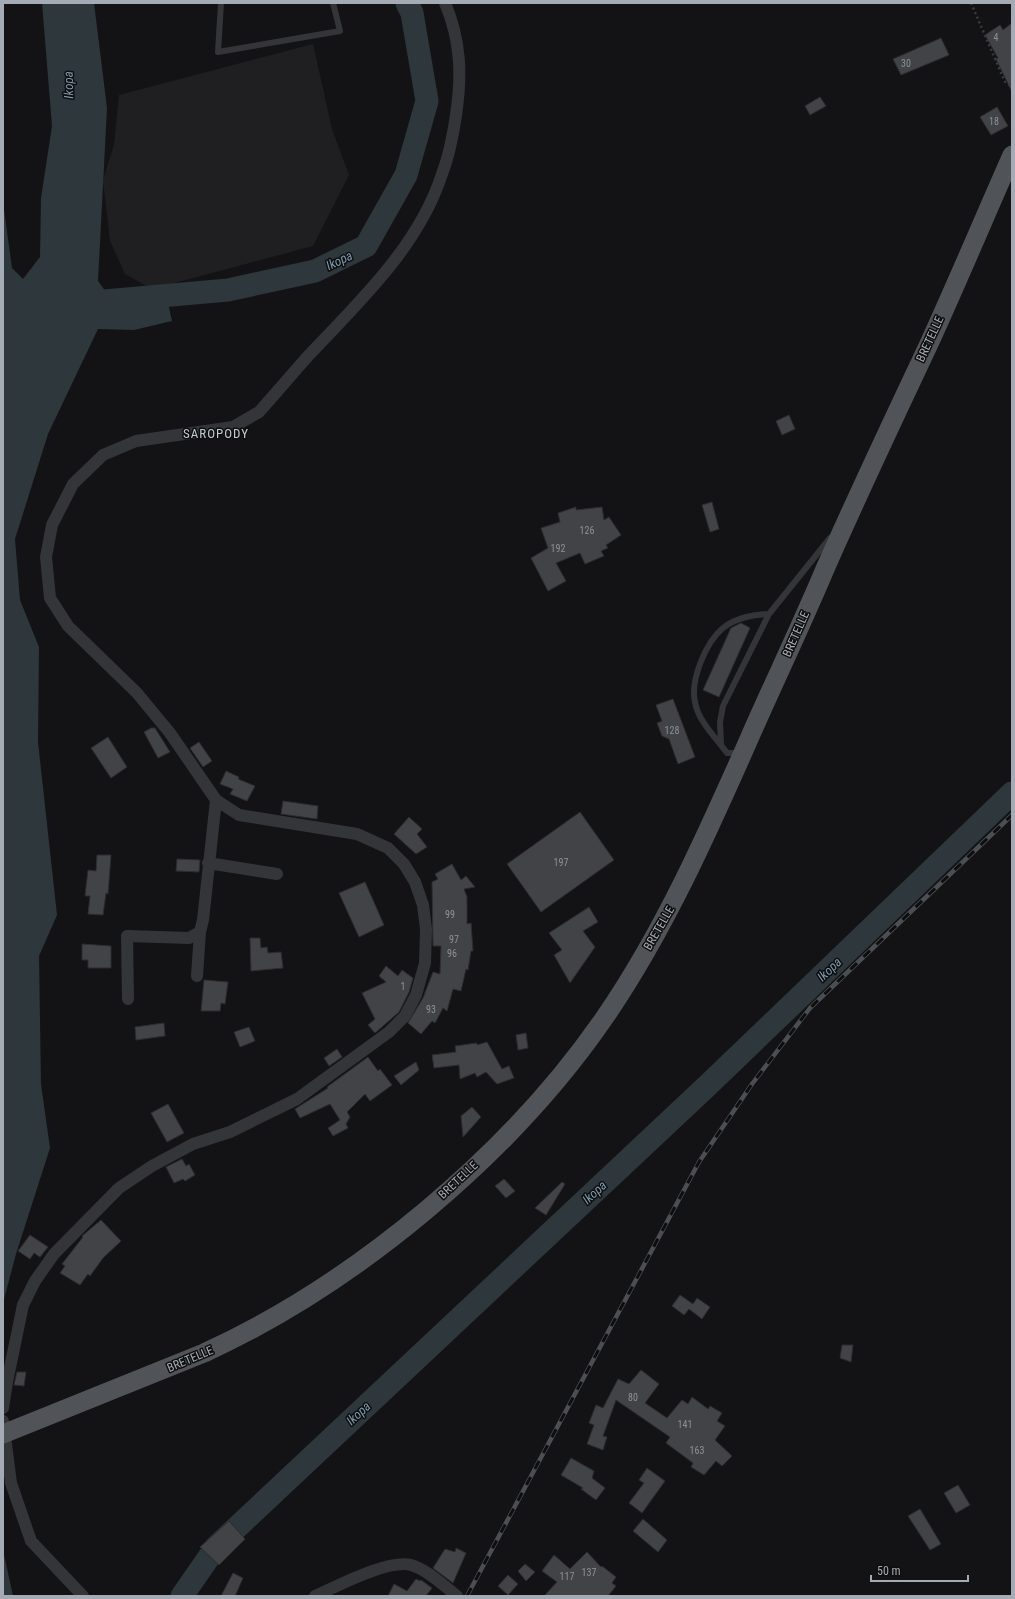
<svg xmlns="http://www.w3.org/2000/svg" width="1015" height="1599" font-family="'Roboto Condensed',sans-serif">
<rect width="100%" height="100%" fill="#131315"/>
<path fill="#1f1f21" d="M 313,44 L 332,129 L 349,175 L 313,246 L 152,289 L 125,274 L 110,241 L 103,180 L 114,145 L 119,95 Z"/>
<path fill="#2d373c" d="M 42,3 L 94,3 L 107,108 L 98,281 L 119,310 L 168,303 L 172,321 L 134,330 L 98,329 L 48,434 L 15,539 L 20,600 L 39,647 L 38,742 L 57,915 L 39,956 L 41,1084 L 50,1148 L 16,1254 L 3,1303 L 3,202 L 12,268 L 23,279 L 40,257 L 41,198 L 52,126 Z
M 3,1550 L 13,1596 L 3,1596 Z"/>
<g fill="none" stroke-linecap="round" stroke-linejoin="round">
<path stroke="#2d373c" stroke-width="23" d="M 82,303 L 228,290 L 315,271 L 366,246 L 406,175 L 427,101 L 412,13 L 407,3
M 182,1596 L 216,1547 L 707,1086 L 1012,793"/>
</g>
<path fill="#424347" stroke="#2d2d30" d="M 1012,23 L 1012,92 L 996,59 L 998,58 L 985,35 L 1000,25 L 1003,30 Z
M 941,38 L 949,55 L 901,75 L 893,59 Z
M 820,97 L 826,106 L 810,115 L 805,106 Z
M 997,107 L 1008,126 L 991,135 L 980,117 Z
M 789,415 L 795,429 L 782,435 L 776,421 Z
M 712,502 L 719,529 L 710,532 L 702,505 Z
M 576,507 L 576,510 L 602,507 L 604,520 L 609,517 L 621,535 L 606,545 L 608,548 L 601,551 L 604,556 L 585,564 L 580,553 L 556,563 L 566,581 L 548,591 L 531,558 L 548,548 L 541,528 L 560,522 L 558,513 Z
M 741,623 L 750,628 L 719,697 L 703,690 L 731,628 Z
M 673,699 L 695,757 L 678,764 L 669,739 L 662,736 L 657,723 L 662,721 L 656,705 Z
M 151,728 L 155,728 L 170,752 L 158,758 L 144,732 Z
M 108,737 L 127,767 L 111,778 L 91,748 Z
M 199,742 L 212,761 L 203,767 L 190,748 Z
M 226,771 L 239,777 L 238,779 L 255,786 L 247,801 L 230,794 L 233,789 L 220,784 Z
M 283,801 L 318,806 L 317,819 L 281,814 Z
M 580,812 L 614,860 L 541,912 L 507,864 Z
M 409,817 L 422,829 L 417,834 L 427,847 L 416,854 L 394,834 Z
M 97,855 L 111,855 L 108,894 L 106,893 L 103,915 L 88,914 L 90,896 L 85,896 L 88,870 L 96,871 Z
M 177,859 L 200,860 L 199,872 L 176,871 Z
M 452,864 L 461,880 L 466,876 L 475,887 L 464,889 L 467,897 L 467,924 L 471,923 L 473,951 L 471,951 L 468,970 L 466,969 L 461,991 L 453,989 L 447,1011 L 443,1008 L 435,1023 L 432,1021 L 421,1034 L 408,1023 L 423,998 L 433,972 L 440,974 L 441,946 L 433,946 L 432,882 L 438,879 L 435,874 Z
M 365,882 L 384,925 L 359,937 L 339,893 Z
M 589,907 L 598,922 L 583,931 L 595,947 L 570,983 L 554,955 L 562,950 L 549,933 Z
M 250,938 L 260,938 L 261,948 L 267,947 L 268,953 L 281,952 L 283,968 L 251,971 Z
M 82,944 L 111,946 L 111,968 L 88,968 L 88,960 L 82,960 Z
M 386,966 L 398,976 L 402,970 L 413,978 L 409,992 L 399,1012 L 375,1033 L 368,1025 L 375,1019 L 362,993 L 386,982 L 379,976 Z
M 204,980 L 228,982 L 225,1004 L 221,1003 L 220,1011 L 201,1011 Z
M 164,1023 L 165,1036 L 136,1040 L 135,1027 Z
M 249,1027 L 255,1041 L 240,1047 L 234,1032 Z
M 526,1033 L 528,1048 L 518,1050 L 516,1035 Z
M 487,1042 L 502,1069 L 509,1066 L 514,1078 L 497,1084 L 486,1072 L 477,1077 L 475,1073 L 460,1079 L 459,1065 L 434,1068 L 432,1055 L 456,1052 L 455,1046 L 477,1043 L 477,1045 Z
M 337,1049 L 342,1057 L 329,1066 L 324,1058 Z
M 368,1057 L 378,1071 L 380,1069 L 392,1085 L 370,1101 L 365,1094 L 347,1112 L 350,1117 L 346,1124 L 348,1128 L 333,1136 L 328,1128 L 340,1120 L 330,1104 L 300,1118 L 295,1109 L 328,1088 L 327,1087 Z
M 416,1062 L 419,1070 L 401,1085 L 394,1076 Z
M 168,1104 L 184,1133 L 167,1142 L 151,1113 Z
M 472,1107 L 481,1117 L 463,1137 L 461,1116 Z
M 182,1159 L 186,1166 L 189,1164 L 195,1175 L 185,1181 L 183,1179 L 174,1183 L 166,1167 Z
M 504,1179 L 515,1191 L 506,1198 L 495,1186 Z
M 562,1182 L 565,1184 L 546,1215 L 535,1208 Z
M 101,1220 L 121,1241 L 103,1258 L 90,1276 L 88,1274 L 80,1285 L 60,1273 L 65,1266 L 62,1264 L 83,1237 L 82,1236 Z
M 30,1235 L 48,1247 L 40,1257 L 34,1253 L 30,1259 L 18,1251 Z
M 680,1295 L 693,1304 L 697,1298 L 710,1307 L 702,1319 L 689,1309 L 684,1315 L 672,1306 Z
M 842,1345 L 853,1345 L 851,1362 L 840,1358 Z
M 641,1370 L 659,1384 L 645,1403 L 667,1418 L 682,1400 L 688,1404 L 692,1397 L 708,1409 L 710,1406 L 722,1413 L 717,1421 L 725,1426 L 715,1440 L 732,1456 L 722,1466 L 716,1461 L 704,1475 L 691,1467 L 693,1463 L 666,1443 L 670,1437 L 616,1400 L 603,1436 L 607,1437 L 603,1450 L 587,1444 L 594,1425 L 589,1423 L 596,1405 L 603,1408 L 618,1379 L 629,1384 Z
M 17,1372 L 26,1372 L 24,1386 L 14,1385 Z
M 571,1458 L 594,1471 L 592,1478 L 605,1488 L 596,1500 L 581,1489 L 583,1488 L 561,1475 Z
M 647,1468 L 665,1481 L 642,1513 L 629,1503 L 644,1483 L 639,1480 Z
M 958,1485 L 970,1505 L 956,1513 L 944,1493 Z
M 920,1509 L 941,1544 L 930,1550 L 908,1516 Z
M 643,1519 L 667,1540 L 658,1552 L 633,1531 Z
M 229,1521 L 245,1539 L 219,1565 L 200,1547 Z
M 456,1548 L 466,1553 L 453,1583 L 433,1568 L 445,1549 L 455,1552 Z
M 587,1552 L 601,1567 L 602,1566 L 616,1577 L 612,1583 L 616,1586 L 608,1596 L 544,1596 L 557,1582 L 542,1571 L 554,1555 L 570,1569 Z
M 525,1564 L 535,1572 L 526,1581 L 518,1571 Z
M 233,1573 L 243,1578 L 235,1596 L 221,1596 Z
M 508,1575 L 518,1584 L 508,1595 L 498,1586 Z
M 416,1579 L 420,1581 L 421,1580 L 432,1588 L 426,1596 L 388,1596 L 394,1584 L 407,1591 Z"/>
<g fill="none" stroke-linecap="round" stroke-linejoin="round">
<path stroke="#3a3c40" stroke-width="2.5" stroke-dasharray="2 3" stroke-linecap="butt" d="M 971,3 L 1005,82 L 1012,87"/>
<path stroke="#343539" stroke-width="6" d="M 221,3 L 218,52 L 340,31 L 333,3
M 721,744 L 720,722 L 723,706 L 769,614
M 740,753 L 727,753 C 716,738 698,721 695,702 C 690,680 706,642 723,628 C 735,618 755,614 769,614 L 830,538"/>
<path stroke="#343539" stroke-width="12" d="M 208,863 L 277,874
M 197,976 L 200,932
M 128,999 L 127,936 L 189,938 L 200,932 L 203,920 L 216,800
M 3,1408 L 7,1382 L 23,1305 L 35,1281 L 54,1254 L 119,1188 L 152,1166 L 193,1144 L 230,1132 L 297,1099 L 389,1032 L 405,1016 L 416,995 L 425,963 L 426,929 L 423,905 L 415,882 L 404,864 L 388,848 L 357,834 L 239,815 L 216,800 L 170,733 L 137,693 L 68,626 L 50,598 L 46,557 L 52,525 L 73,484 L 103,455 L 136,441 L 233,427 L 259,412 C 276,393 292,374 309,355 C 359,302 419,246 442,174 C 449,156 453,135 456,115 C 462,75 461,41 445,3
M 3,1421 L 11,1483 L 31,1541 L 83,1596
M 315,1596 C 338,1586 388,1559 411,1565 C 428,1570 444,1586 457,1596"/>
<path stroke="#505358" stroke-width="19" d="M 3,1434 L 204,1353 C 355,1284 511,1154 605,1017 C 664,931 707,834 749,739 C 774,682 801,626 825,569 C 858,494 893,420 928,346 C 957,283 984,218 1012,155"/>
<defs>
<path id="rail" d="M 467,1596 L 699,1162 L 752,1084 L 810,1008 L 1012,815"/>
</defs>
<use href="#rail" stroke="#4b4e52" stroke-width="4.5"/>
<use href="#rail" stroke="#0e0e0f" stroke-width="3" stroke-dasharray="9" stroke-linecap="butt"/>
</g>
<g text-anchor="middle" stroke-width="3" stroke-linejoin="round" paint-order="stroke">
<g font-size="10" fill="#8c9199">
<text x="996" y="41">4</text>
<text x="906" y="67">30</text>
<text x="994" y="125">18</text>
<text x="587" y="534">126</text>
<text x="558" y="552">192</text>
<text x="672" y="734">128</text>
<text x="561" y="866">197</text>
<text x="450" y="918">99</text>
<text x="454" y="943">97</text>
<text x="452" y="957">96</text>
<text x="403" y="990">1</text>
<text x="431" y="1013">93</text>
<text x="633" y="1401">80</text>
<text x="685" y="1428">141</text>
<text x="697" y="1454">163</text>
<text x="589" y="1576">137</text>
<text x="567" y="1580">117</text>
</g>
<g font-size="12" fill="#a5abb4" stroke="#0e0e0f">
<text transform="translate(930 339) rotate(-65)" y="4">BRETELLE</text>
<text transform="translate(796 634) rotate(-66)" y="4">BRETELLE</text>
<text transform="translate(659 928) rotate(-60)" y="4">BRETELLE</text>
<text transform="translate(458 1180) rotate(-43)" y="4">BRETELLE</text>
<text transform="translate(190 1359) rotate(-23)" y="4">BRETELLE</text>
</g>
<g font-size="13" font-style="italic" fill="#7e9bae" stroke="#0e0e0f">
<text transform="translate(68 85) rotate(-91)" y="5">Ikopa</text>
<text transform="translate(339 260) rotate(-26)" y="5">Ikopa</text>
<text transform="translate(829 969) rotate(-44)" y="5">Ikopa</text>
<text transform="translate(594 1192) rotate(-43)" y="5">Ikopa</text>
<text transform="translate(358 1413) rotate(-43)" y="5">Ikopa</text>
</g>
<g font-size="13" letter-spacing="1" fill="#c6cad1" stroke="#0e0e0f">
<text x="216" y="438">SAROPODY</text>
</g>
</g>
<rect width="1015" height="1599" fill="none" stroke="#a5abb4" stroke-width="8"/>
<path d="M871 1575v6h97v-6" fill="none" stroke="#a5abb4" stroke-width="2"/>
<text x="877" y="1575" font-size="12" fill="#a5abb4" stroke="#0e0e0f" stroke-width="3" paint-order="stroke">50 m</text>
</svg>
